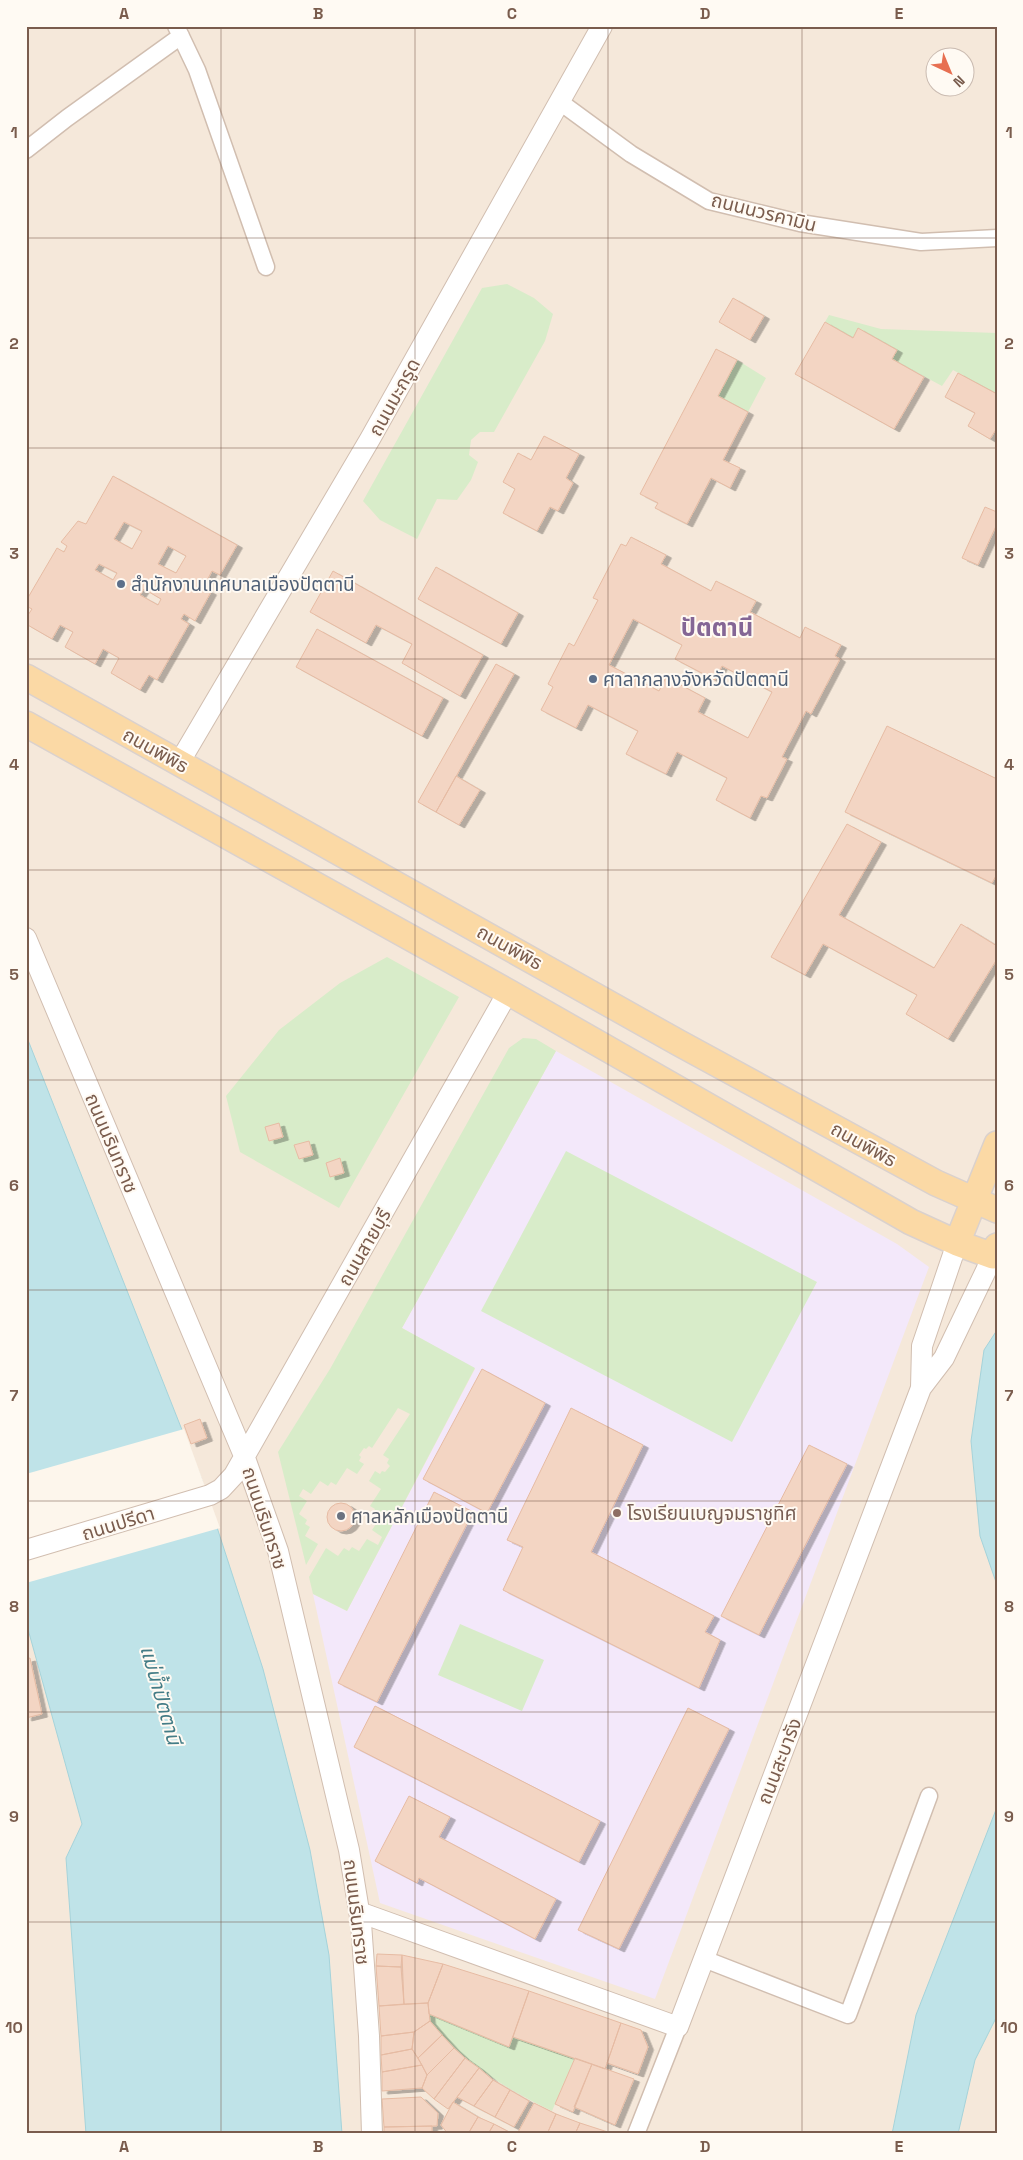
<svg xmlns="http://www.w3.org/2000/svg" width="1023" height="2160" font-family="'Space Grotesk','Noto Sans Thai',sans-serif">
<defs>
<filter id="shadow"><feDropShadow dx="5.5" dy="3" stdDeviation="0" flood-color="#0004"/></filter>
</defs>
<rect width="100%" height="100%" fill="#fdf6ec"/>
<path fill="#f5e8da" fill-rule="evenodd" d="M 26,26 L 997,26 L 997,2134 L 26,2134 ZM 936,58 L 966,58 L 966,88 L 936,88 Z"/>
<path fill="#f3e8fa" d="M 556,1051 L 897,1244 L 929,1267 L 655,1999 L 380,1903 L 313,1594 L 347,1611 L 475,1369 L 402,1328 Z"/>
<path fill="#d8ecc9" d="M 507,284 L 534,298 L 553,314 L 545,341 L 494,432 L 480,432 L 471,440 L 469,455 L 478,462 L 471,480 L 457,500 L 437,499 L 417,539 L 380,520 L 363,501 L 482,288 Z
M 829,315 L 881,329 L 997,333 L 997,394 L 953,370 L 942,386 L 892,359 L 897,350 L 858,328 L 853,338 L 825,322 Z
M 737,360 L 766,378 L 748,412 L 718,396 Z
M 387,957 L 459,997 L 339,1208 L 240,1152 L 226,1096 L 279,1030 L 340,983 Z
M 523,1038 L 536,1039 L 556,1051 L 402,1328 L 475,1368 L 347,1611 L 313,1594 L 309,1577 L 326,1548 L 338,1556 L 344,1548 L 349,1551 L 352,1547 L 359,1551 L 367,1539 L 378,1545 L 382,1537 L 372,1530 L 380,1518 L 373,1513 L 375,1509 L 370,1506 L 381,1489 L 369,1481 L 375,1471 L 380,1474 L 382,1471 L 385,1472 L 390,1466 L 387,1463 L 389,1459 L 383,1455 L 410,1414 L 398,1408 L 372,1448 L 369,1446 L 366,1449 L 364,1448 L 359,1455 L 361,1457 L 359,1461 L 364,1464 L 357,1474 L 347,1468 L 336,1485 L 331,1482 L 328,1486 L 320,1481 L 311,1494 L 303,1489 L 299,1496 L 307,1501 L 299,1514 L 307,1520 L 305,1524 L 310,1527 L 305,1536 L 318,1544 L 306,1565 L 278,1452 L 330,1369 L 509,1048 Z
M 566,1151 L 817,1282 L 732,1442 L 481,1311 Z
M 460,1624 L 544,1660 L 522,1711 L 438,1675 Z
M 429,2014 L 509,2046 L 513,2037 L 575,2058 L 552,2111 C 511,2091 474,2070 443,2036 C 436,2029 430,2024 429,2014 Z"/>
<path fill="#bfe3e8" stroke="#a5d3da" d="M 26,1035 L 201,1478 L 263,1669 L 310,1850 L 329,1955 L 342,2134 L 86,2134 L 66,1858 L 82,1824 L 26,1622 Z
M 997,1330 L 997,1585 L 980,1536 L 971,1441 L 984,1350 Z
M 997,1807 L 997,2016 L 975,2060 L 958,2134 L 892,2134 L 916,2015 Z"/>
<path fill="#fdf6ec" d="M 184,1429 L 220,1528 L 26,1583 L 26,1474 Z"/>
<path fill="#f3d5c3" stroke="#e6bba3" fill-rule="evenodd" filter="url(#shadow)" d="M 733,298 L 764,316 L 750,340 L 719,322 Z
M 825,322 L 853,338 L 858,328 L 897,350 L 892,359 L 924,377 L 894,429 L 795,374 Z
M 716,349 L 737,360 L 718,396 L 748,412 L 723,460 L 740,468 L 730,488 L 711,478 L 687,524 L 655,508 L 658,503 L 640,494 Z
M 958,373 L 997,394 L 997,428 L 990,439 L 968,426 L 975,413 L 945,397 Z
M 544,436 L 579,454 L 566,478 L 573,483 L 558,511 L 550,507 L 537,531 L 503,513 L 515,489 L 503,482 L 518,453 L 531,460 Z
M 113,476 L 237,545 L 220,575 L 212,571 L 203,588 L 211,592 L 195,621 L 184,614 L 181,619 L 189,624 L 157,680 L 149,675 L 140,690 L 111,673 L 119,658 L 103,649 L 95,664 L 65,647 L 73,632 L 60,625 L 52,639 L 26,624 L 26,618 L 32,609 L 26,606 L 26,601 L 57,548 L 64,552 L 67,546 L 61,542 L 78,521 L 86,524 ZM 124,522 L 142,531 L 132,549 L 114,539 ZM 168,546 L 186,556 L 176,573 L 158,564 ZM 99,564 L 117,573 L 113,580 L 95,570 ZM 144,589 L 161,599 L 158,605 L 140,595 Z
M 985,507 L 997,512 L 997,524 L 978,565 L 962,558 Z
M 631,537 L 666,555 L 661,564 L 711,591 L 716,581 L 756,601 L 750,612 L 800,638 L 805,627 L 841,645 L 835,656 L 840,659 L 811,714 L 806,711 L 782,757 L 787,759 L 767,798 L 761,796 L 750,818 L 716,800 L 727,778 L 677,752 L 666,774 L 626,754 L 638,731 L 588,705 L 576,728 L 541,710 L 553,687 L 548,684 L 569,643 L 574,646 L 598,600 L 593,598 L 621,544 L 626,546 ZM 633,619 L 682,645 L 675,659 L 715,680 L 722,666 L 772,692 L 748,738 L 698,712 L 705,698 L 666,677 L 659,691 L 609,665 Z
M 436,567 L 518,613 L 501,644 L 418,599 Z
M 333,571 L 483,655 L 460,696 L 402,663 L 412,644 L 376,625 L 366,643 L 310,612 Z
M 317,629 L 443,698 L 422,736 L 296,667 Z
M 496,664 L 514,674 L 436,812 L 418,802 Z
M 887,726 L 997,779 L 997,874 L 992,883 L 845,812 Z
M 456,776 L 480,790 L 459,825 L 436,812 Z
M 847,824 L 881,842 L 839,915 L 934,968 L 961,924 L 997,946 L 997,959 L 948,1039 L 906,1014 L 917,995 L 823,944 L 805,975 L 771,957 Z
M 279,1123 L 283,1137 L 269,1141 L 265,1127 Z
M 309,1141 L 313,1155 L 299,1159 L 294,1145 Z
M 340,1158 L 344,1173 L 330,1177 L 326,1163 Z
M 482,1369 L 545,1403 L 487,1513 L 423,1479 Z
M 571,1408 L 643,1445 L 591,1552 L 714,1616 L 705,1632 L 720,1640 L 699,1688 L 503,1590 L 523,1547 L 507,1540 Z
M 200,1419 L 207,1438 L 191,1444 L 184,1425 Z
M 809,1445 L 847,1464 L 759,1635 L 721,1616 Z
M 434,1492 L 473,1512 L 377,1702 L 338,1683 Z
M327 1517a14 14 0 1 1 28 0a14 14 0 1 1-28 0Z
M 30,1658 L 42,1714 L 26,1718 L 26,1659 Z
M 375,1706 L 600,1821 L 579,1862 L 354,1747 Z
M 688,1708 L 729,1729 L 619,1949 L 578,1930 Z
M 409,1796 L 450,1817 L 439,1837 L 556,1899 L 535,1939 L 419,1878 L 417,1883 L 375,1861 Z
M 377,1954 L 402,1955 L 401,1967 L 376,1966 Z
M 402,1955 L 443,1964 L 428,2003 L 404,2004 Z
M 443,1964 L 529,1991 L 509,2047 L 429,2014 L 428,2003 Z
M 376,1966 L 401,1967 L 404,2004 L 379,2006 Z
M 529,1991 L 621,2023 L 605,2069 L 513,2037 Z
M 428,2003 L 430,2021 L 414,2032 L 381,2036 L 379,2006 Z
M 430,2021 L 442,2035 L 418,2058 L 412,2049 L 414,2032 Z
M 621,2023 L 641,2030 L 648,2047 L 638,2074 L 607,2063 Z
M 414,2032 L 412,2049 L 381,2055 L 381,2036 Z
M 442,2035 L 454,2048 L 427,2075 L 418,2058 Z
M 454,2048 L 465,2058 L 434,2099 L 422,2088 L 427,2075 Z
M 412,2049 L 422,2065 L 382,2072 L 381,2055 Z
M 465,2058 L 479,2068 L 448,2109 L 434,2099 Z
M 575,2058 L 592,2064 L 573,2112 L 555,2104 Z
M 592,2064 L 634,2079 L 615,2125 L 574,2107 Z
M 422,2065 L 427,2075 L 422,2088 L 382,2091 L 382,2072 Z
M 479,2068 L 493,2080 L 474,2106 L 457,2097 Z
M 493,2080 L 510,2090 L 495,2117 L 474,2106 Z
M 510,2090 L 529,2101 L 514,2127 L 495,2117 Z
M 421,2097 L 438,2113 L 437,2126 L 384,2127 L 382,2099 Z
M 453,2102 L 478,2117 L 468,2134 L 448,2134 L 441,2125 Z
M 534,2103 L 556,2114 L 547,2134 L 517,2134 Z
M 556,2114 L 580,2123 L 575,2134 L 547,2134 Z
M 478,2117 L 494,2124 L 488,2134 L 468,2134 Z
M 580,2123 L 614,2134 L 575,2134 Z
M 494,2124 L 513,2134 L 488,2134 Z
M 432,2126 L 432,2134 L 384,2134 L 384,2127 Z"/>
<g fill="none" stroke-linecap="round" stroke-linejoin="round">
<defs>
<path id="minor" d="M 176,26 L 197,70 L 266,267
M 560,102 L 631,154 L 709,201 L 800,223 L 921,242 L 997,238
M 26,150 L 67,118 L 181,36
M 704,1959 L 848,2015 L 929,1796
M 636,2134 L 678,2027"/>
<path id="tertiary" d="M 179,763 L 370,439 L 602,26
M 26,938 L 245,1458 L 278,1551 L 349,1850 L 361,1923 L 369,2036 L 372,2134
M 921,1388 L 922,1346 L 957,1243
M 26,1550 L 210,1495 L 221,1489 L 234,1475 L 508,992
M 359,1912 L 678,2027 L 921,1388 L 944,1358 L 993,1256"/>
<path id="primary" d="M 26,677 L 679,1043 L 936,1183 L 997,1210
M 26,724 L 508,992 L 911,1222 L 957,1243 L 993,1256 L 997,1246
M 957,1243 L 997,1144"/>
</defs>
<use href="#minor" stroke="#d1beb0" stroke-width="19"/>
<use href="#tertiary" stroke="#d1beb0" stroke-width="22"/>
<use href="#primary" stroke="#dad1cd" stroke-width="28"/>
<use href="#minor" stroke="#fff" stroke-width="16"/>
<use href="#tertiary" stroke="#fff" stroke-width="20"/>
<use href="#primary" stroke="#fbd9a5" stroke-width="25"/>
</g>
<path fill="none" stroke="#7a5c4d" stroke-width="1" stroke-opacity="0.55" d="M 221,26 L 221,2134M 415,26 L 415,2134M 608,26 L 608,2134M 802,26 L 802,2134M 26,238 L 997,238M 26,448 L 997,448M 26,659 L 997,659M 26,870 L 997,870M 26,1080 L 997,1080M 26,1290 L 997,1290M 26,1501 L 997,1501M 26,1712 L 997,1712M 26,1922 L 997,1922"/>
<g fill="#5c6f8a" stroke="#fffaf3" stroke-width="2">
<circle cx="121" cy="584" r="5"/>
<circle cx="593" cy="679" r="5"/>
</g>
<circle fill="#8d6e63" stroke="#fffaf3" stroke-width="2" cx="617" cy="1513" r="5"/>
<circle fill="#6b7280" stroke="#fffaf3" stroke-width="2" cx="341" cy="1516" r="5"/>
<g text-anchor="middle" stroke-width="4" stroke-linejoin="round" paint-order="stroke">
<g font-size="19" fill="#7a5c4d" stroke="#fffaf3">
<text transform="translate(764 212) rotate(14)" y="7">ถนนนวรคามิน</text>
<text transform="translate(394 397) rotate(-61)" y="7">ถนนมะกรูด</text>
<text transform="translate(156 750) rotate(29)" y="7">ถนนพิพิธ</text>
<text transform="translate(510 947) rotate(29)" y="7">ถนนพิพิธ</text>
<text transform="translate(112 1143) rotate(67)" y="7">ถนนนรินทราช</text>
<text transform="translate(864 1144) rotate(29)" y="7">ถนนพิพิธ</text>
<text transform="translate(364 1247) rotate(-60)" y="7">ถนนสายบุรี</text>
<text transform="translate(265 1518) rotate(72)" y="7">ถนนนรินทราช</text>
<text transform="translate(118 1523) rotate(-17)" y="7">ถนนปรีดา</text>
<text transform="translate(779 1761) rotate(-69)" y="7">ถนนสะบารัง</text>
<text transform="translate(357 1912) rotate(83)" y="7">ถนนนรินทราช</text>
</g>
<g font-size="19" fill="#4e5e75" stroke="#fffaf3" text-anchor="start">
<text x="131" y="591">สำนักงานเทศบาลเมืองปัตตานี</text>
<text x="603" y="686">ศาลากลางจังหวัดปัตตานี</text>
</g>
<g font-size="19" fill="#785e54" stroke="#fffaf3" text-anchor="start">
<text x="627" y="1520">โรงเรียนเบญจมราชูทิศ</text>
</g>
<g font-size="19" fill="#5b616d" stroke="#fffaf3" text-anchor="start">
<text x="351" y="1523">ศาลหลักเมืองปัตตานี</text>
</g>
<g font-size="20" font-style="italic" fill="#437c86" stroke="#fffaf3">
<text transform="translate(161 1695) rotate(74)" y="7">แม่น้ำปัตตานี</text>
</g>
<g font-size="24" font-weight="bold" fill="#846695" stroke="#fffaf3">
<text x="717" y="636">ปัตตานี</text>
</g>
</g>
<rect width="1023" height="2160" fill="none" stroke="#fffaf3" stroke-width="55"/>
<g transform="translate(950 72) rotate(136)"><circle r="24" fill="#fffaf3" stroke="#cabbb1"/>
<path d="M0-4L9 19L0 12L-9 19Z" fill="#e76f51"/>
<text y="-8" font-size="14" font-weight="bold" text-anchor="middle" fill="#7a5c4d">N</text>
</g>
<rect x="28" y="28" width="968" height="2104" fill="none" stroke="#7a5c4d" stroke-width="2"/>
<g font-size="16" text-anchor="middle" font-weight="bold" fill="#7a5c4d">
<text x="124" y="19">A</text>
<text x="318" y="19">B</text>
<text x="512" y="19">C</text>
<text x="705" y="19">D</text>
<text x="899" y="19">E</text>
<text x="14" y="138">1</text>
<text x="1009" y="138">1</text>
<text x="14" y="349">2</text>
<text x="1009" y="349">2</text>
<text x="14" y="559">3</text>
<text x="1009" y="559">3</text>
<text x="14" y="770">4</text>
<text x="1009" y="770">4</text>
<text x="14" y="980">5</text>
<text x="1009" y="980">5</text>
<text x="14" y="1191">6</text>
<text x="1009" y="1191">6</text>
<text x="14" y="1401">7</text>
<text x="1009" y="1401">7</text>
<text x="14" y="1612">8</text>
<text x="1009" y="1612">8</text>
<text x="14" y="1822">9</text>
<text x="1009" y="1822">9</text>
<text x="14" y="2033">10</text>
<text x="1009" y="2033">10</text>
<text x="124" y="2152">A</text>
<text x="318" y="2152">B</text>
<text x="512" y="2152">C</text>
<text x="705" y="2152">D</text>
<text x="899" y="2152">E</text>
</g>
</svg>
